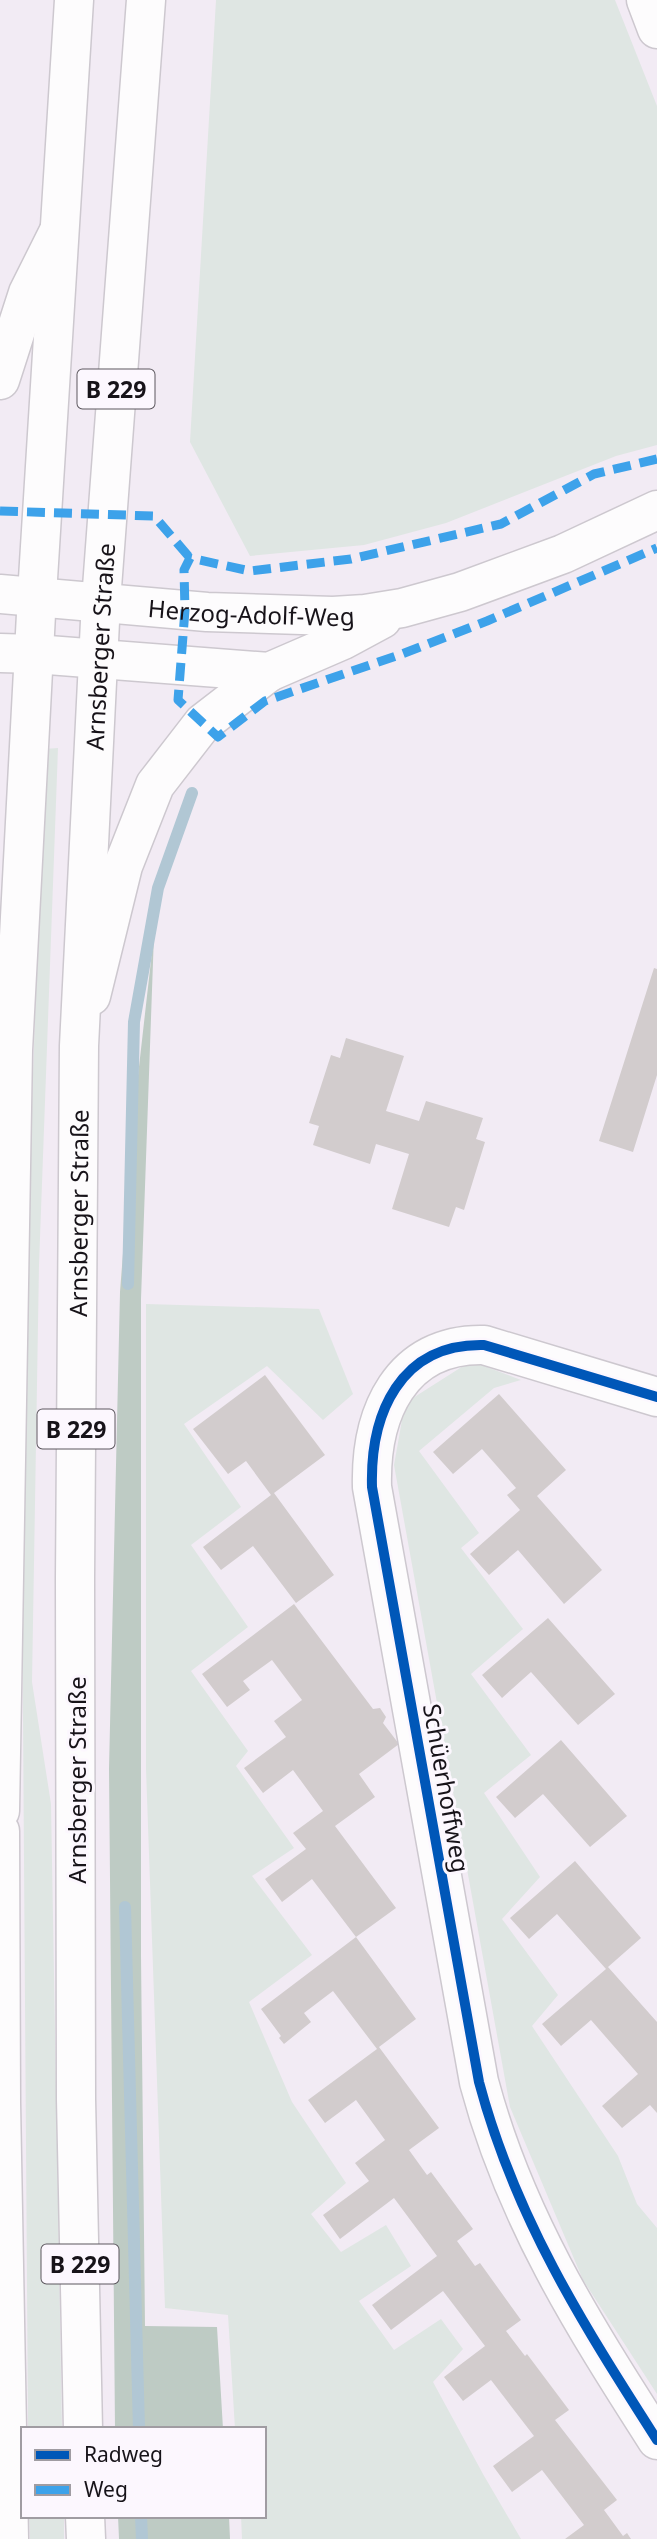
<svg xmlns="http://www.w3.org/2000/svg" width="657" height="2539" viewBox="0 0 657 2539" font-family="'Noto Sans',sans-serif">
<rect width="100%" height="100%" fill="#f2ebf4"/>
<path fill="#dfe6e3" d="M216 0H615L657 106V445L616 456 446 523 364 545 250 556 190 442Z
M58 748 39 1265 32 1682 51 1804 62 2429H28L22 1575 28 1222 44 749Z
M146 1304 319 1309 353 1394 323 1420 267 1366 184 1424 241 1507 191 1545 248 1627 191 1671 248 1751 236 1766 294 1848 252 1876 312 1955 249 2002 292 2102 346 2183 311 2214 341 2252 386 2225 411 2266 359 2301 394 2350 441 2319 463 2349 433 2382 483 2474 521 2539H242L241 2516H264V2429H235L228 2315 165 2308 146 1769Z
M471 1361 521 1380 494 1388 419 1451 479 1533 461 1548 523 1629 471 1674 531 1755 484 1793 540 1877 502 1919 558 1995 532 2026 618 2156 637 2204 657 2228V2394L583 2280 510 2107 394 1465 405 1403Z
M29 2516H64V2539H30Z"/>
<path fill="#becbc4" d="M154 934 141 1299V1956L145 2326 217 2327 223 2429H115L109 1769 120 1292 134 1111Z
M118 2516H229L230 2539H119Z"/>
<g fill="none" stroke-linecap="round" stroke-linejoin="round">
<path stroke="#b1c7d4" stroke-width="12" d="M128 1284 134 1022 158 888 192 793
M125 1907 139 2429
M141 2516 142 2539"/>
</g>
<path fill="#d2cccd" d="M654 968 657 969V1075L633 1152 599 1141Z
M346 1038 404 1056 386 1111 419 1121 426 1101 483 1118 476 1139 485 1142 464 1210 456 1207 449 1227 392 1209 409 1154 376 1144 370 1164 313 1145 319 1126 309 1123 331 1055 340 1058Z
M265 1375 325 1455 274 1493 334 1575 296 1603 253 1546 221 1570 203 1547 271 1495 246 1461 228 1474 193 1429Z
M499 1394 566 1470 537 1496 602 1570 564 1604 518 1550 489 1575 470 1554 520 1510 507 1495 516 1488 482 1449 453 1474 433 1452Z
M294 1604 373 1709 380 1708 386 1717 383 1723 399 1744 359 1774 375 1797 335 1826 396 1908 356 1937 312 1879 282 1902 265 1879 306 1849 293 1833 323 1811 293 1770 263 1793 244 1768 286 1737 274 1721 302 1700 272 1660 243 1681 250 1690 227 1707 202 1674Z
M548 1618 615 1694 578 1725 531 1672 502 1698 482 1675Z
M561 1740 627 1816 590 1847 543 1794 515 1818 496 1797Z
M575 1861 641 1938 608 1967 657 2022V2113L650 2105 622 2128 602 2106 638 2074 591 2020 561 2046 542 2024 606 1969 557 1914 529 1939 510 1918Z
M356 1937 416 2019 379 2047 439 2128 409 2150 427 2175 431 2172 473 2229 457 2241 475 2266 480 2263 521 2320 506 2331 525 2356 527 2354 569 2410 555 2420 617 2500 604 2510 623 2536 627 2533 631 2539H565L584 2525 542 2470 512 2492 493 2466 534 2436 491 2380 463 2401 444 2377 485 2346 443 2291 391 2330 372 2305 437 2256 394 2198 340 2239 323 2215 369 2181 355 2163 385 2140 356 2100 325 2123 308 2100 377 2049 333 1991 304 2013 311 2022 284 2044 279 2038 281 2036 261 2009Z"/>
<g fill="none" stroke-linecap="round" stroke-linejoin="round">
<defs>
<path id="street" d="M646 0 657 29
M657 1397 484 1345C400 1343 370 1414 372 1487L479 2082C515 2217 582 2323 657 2440"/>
<g id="secondary">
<path d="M0 380 28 293 59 231"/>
<path id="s1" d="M0 594 207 612 333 616 365 614 402 608 460 592 563 554 657 510"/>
<path d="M0 653 35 654 269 672 343 640 382 619"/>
<path d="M91 996 123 866 155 785 203 723 269 672"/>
</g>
<g id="primary">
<path d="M0 1811 13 1050 37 595 74 0"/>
<path d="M0 1831 1 2102 9 2539"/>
<path id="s2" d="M83 2429 76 2099 75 1578 79 1046 101 601 146 0"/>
<path d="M85 2516 86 2539"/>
</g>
</defs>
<use href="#street" stroke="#cdc8cf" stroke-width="41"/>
<use href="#secondary" stroke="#cdc8cf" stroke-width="41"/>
<use href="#primary" stroke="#cdc8cf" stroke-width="41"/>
<use href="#street" stroke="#fdfcfd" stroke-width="38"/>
<use href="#secondary" stroke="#fdfcfd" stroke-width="38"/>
<use href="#primary" stroke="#fdfcfd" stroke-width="38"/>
<path stroke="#3da2ea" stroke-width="9" stroke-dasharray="18 9" stroke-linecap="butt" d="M657 459 594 474 501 524 351 559 250 571 190 558 184 570 185 610 178 700 218 737 265 701 402 654 487 621 657 548
M0 511 154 516 190 558"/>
<defs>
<path id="cycleway" d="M657 1397 484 1345C400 1343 370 1414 372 1487L479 2082C515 2217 582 2323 657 2440"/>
</defs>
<use href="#cycleway" stroke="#fcf7fe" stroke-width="15"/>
<use href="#cycleway" stroke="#0057b8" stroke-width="10"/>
</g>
<g text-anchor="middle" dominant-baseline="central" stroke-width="6" stroke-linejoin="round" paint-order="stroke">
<g fill="#fcf7fe" stroke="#5c575e" stroke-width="2">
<rect x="77.5" y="369.5" width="77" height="39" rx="5"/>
<rect x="37.5" y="1409.5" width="77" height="39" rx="5"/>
<rect x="41.5" y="2244.5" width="77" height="39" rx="5"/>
</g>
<g font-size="23" font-weight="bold" fill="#171319">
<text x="116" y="389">B 229</text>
<text x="76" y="1429">B 229</text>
<text x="80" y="2264">B 229</text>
</g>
<g font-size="24" fill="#171319" stroke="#fcf7fe">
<text stroke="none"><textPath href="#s1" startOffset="252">Herzog-Adolf-Weg</textPath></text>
<text stroke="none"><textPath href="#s2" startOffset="1783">Arnsberger Straße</textPath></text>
<text stroke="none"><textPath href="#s2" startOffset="1216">Arnsberger Straße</textPath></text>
<text transform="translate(76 1780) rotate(-90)">Arnsberger Straße</text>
<text transform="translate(447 1788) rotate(80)">Schüerhoffweg</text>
</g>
</g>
<rect x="21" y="2427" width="245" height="91" fill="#fcf7fe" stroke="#a09ca2" stroke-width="2"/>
<rect x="35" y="2450" width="35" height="10" fill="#0057b8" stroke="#a09ca2" stroke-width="2"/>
<text x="84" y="2462" font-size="21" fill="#171319">Radweg</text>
<rect x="35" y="2485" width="35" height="10" fill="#3da2ea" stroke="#a09ca2" stroke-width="2"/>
<text x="84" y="2497" font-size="21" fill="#171319">Weg</text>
</svg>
